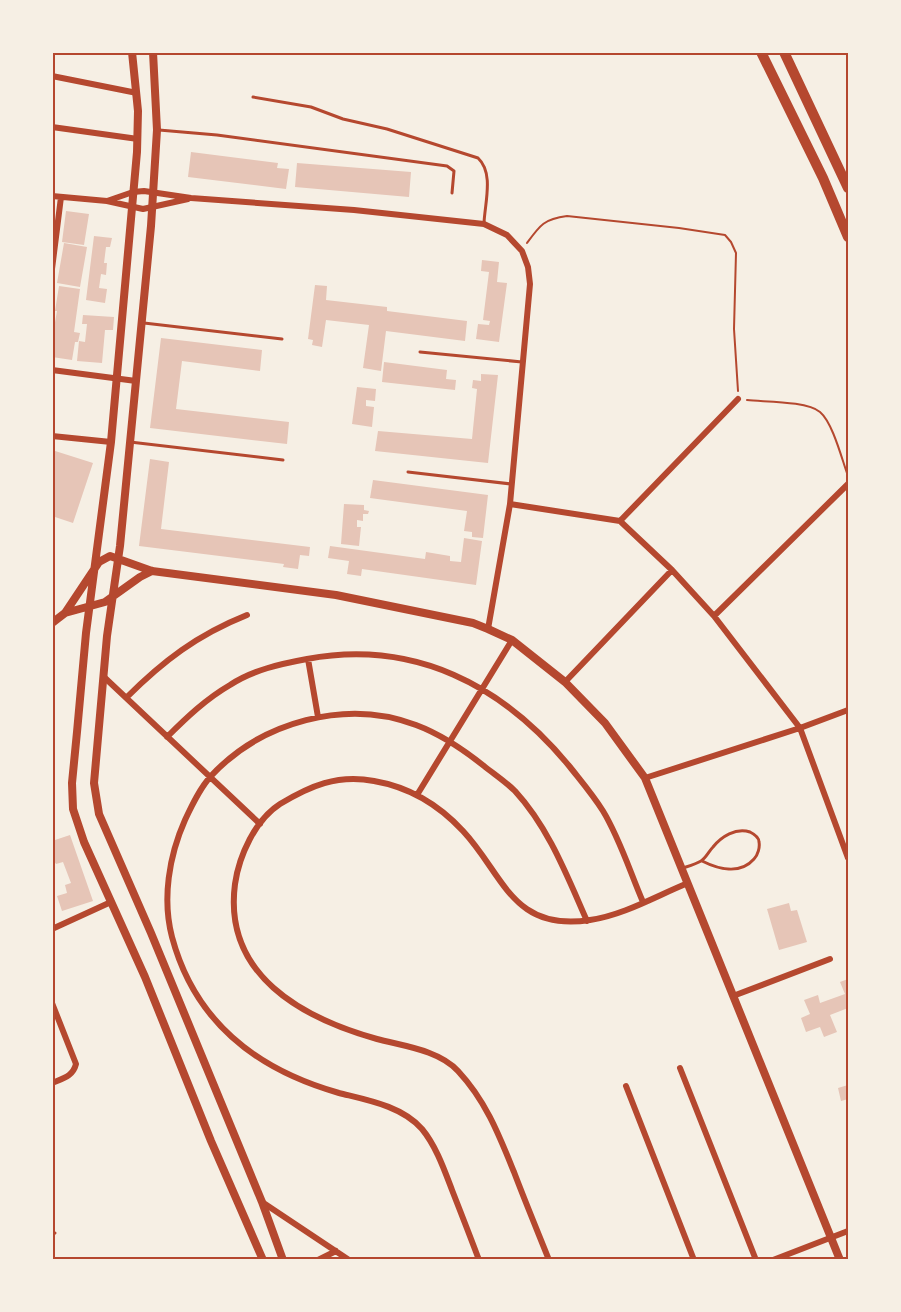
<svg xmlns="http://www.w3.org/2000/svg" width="901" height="1312" viewBox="0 0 901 1312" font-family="Commissioner,sans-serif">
<rect width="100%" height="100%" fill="#f6efe4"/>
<path fill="#e6c5b7" d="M191 152 278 163 277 168 289 169 286 189 188 177Z
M297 163 411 172 409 197 295 187Z
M66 211 89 214 84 245 62 242Z
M94 236 112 238 110 247H106L104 263H107L106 275 101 274 99 288 107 289 105 303 86 300Z
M64 243 87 247 80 287 57 283Z
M482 260 499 262 497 282 507 283 499 342 476 339 478 324 489 325 490 321 483 320 489 272 481 271Z
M315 285 327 286 326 300 387 307V311L467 321 465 341 386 331 381 371 363 368 369 325 326 320 322 347 312 345 313 340 308 339Z
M59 286 80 289 74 332 80 333 78 342H75L72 360 52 357V339L57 311H55Z
M83 315 114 317 113 330H105L102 363 77 361 79 341 85 342 87 324H82Z
M161 338 262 350 260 371 182 361 176 409 289 422 287 444 150 428Z
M384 362 447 370 446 379 456 380 455 390 382 382Z
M481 374 498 375 488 463 375 451 378 431 472 439 477 389 472 388 473 380 481 381Z
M357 387 376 389 375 401 366 400V406L374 407 372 427 352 424Z
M52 450 93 463 73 523 52 516Z
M150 459 169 462 161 529 310 547 309 556 300 555 298 569 283 567 284 564 139 546Z
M373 480 488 495 483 538 472 537V532L464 531 467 511 370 498Z
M344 504 364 505V510L369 511 368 514H363V521L357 520V527H361L359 546 341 544Z
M464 538 482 541 476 585 362 569 361 576 347 574 349 561 328 558 330 546 425 559 426 552 450 556V561L461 562Z
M70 835 93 901 62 911 57 896 67 893 65 885 71 883 63 862 56 864 52 858V841Z
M789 903 791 911 797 910 807 942 779 950 767 909Z
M848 979V1008L830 1015 837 1032 824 1037 820 1027 806 1032 801 1018 810 1014 804 1000 818 995 820 1003 845 994 840 982Z
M848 1085V1099L841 1101 838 1088Z"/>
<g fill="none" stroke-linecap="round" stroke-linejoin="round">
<path stroke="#b5482f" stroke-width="2" d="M527 243C540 225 544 219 567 216L679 228 725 235 731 242 736 253 734 329 738 391
M747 400C765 402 807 401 820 412 833 423 842 460 848 476"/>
<path stroke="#b5482f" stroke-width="3" d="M848 52V53
M253 97 311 107 343 119 387 129 478 158C494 173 485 202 484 223
M159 130 217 135 447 166 454 171 452 193
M144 323 282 339
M420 352 522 362
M130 442 283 460
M408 472 511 484
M683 868C689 866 696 864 701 861 706 858 709 851 713 847 721 837 736 827 750 832 754 834 759 837 759 842 760 847 758 855 754 859 740 875 718 869 702 861
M52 1235 55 1233"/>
<path stroke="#b5482f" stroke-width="6" d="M52 76 137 93
M52 127 138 139
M52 196 107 201 143 209 188 199
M107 201 133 192 144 191 191 198 354 210 484 224 507 235 522 251 528 267 530 284 510 504 488 629
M52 269 61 197
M52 370 136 381
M52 436 111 442
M510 504 620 521 672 570 714 616 800 728 848 858
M620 521 738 399
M714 616 848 484
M308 659 318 717
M104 677 260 824
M565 682 672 570
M126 698C163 661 197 635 247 615
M167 737C187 717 206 699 230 685 253 670 280 664 307 659 414 639 503 685 570 767 581 781 593 795 603 811 620 839 630 872 643 902
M645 778 800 728 848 710
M417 795 512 640
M52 929 111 902
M733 996 830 959
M52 1003 76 1064C73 1076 64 1078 52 1083
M680 1068 756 1260
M626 1086 694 1260
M262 1202 349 1260
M318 1260 336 1251
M479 1260C470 1236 461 1213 452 1190 444 1169 436 1146 422 1129 402 1106 367 1100 339 1093 258 1070 195 1023 172 937 162 899 169 856 185 820 192 805 200 788 211 776 261 722 346 698 416 725 440 734 464 750 484 766 494 774 506 782 515 791 549 828 567 876 587 921
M549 1260C537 1230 525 1201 514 1172 499 1135 486 1101 458 1071 439 1050 403 1046 377 1039 302 1018 223 975 235 884 239 856 255 820 280 804 310 786 337 774 374 781 409 787 439 805 463 831 504 875 512 932 590 920 624 915 656 896 688 883
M773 1260 848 1231"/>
<path stroke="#b5482f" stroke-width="8" d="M132 52 138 111 137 152 111 442 86 633 77 732 72 783 73 809 84 842 145 977 211 1141 263 1260
M153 52 157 130 151 226 120 546 107 636 94 783 99 814 151 933 262 1202 283 1260
M65 613 105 602 140 577 152 571
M52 623 65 613 99 562 110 556 152 571 336 595 473 623 488 629 512 640 565 682 605 723 645 778 840 1260"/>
<path stroke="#b5482f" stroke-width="10" d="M761 52 823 178 848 237
M784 52 848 188"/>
</g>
<rect width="901" height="1312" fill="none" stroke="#f6efe4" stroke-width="108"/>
<rect x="54" y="54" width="793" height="1204" fill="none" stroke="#b5482f" stroke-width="2"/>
</svg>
